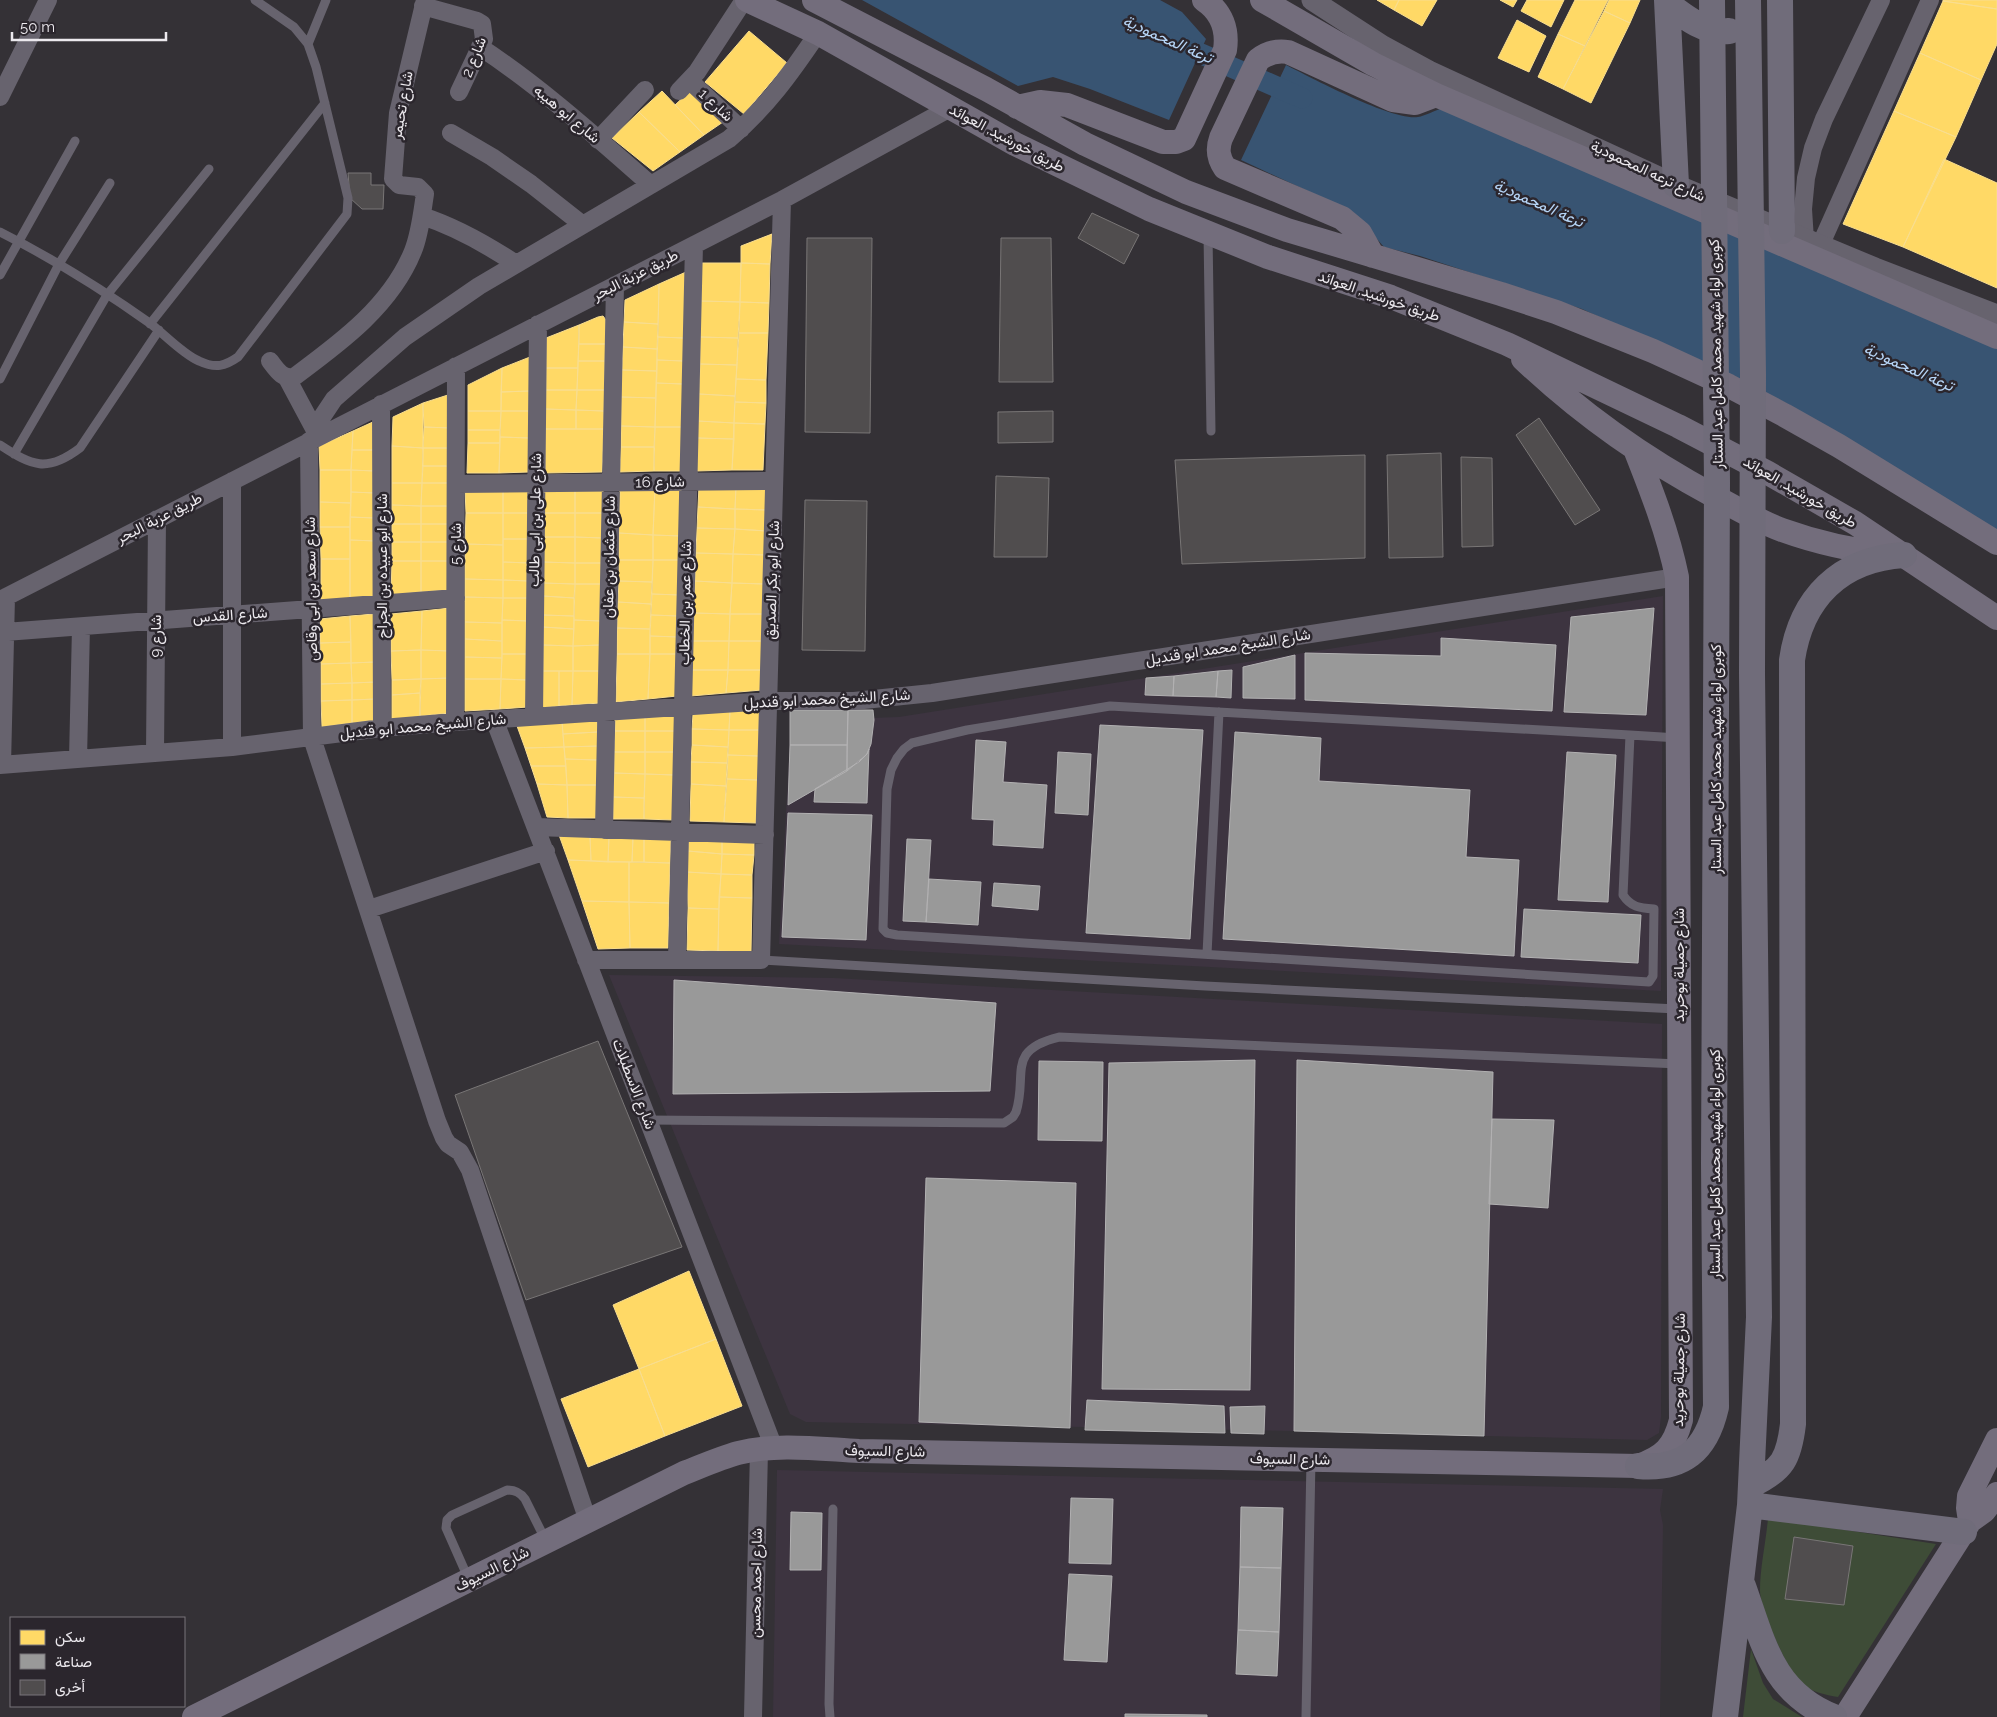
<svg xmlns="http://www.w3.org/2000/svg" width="1997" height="1717" viewBox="0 0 1997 1717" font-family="Raleway,Vazirmatn,sans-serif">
<rect width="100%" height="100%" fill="#343136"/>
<path fill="#3d3440" d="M1663 596 1661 991 779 944 791 721 899 717Z
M609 975 834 978 1662 1024 1661 1417 1659 1433 1647 1440 1294 1431 806 1422 790 1414Z
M777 1470 1663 1489 1660 1510 1663 1525 1660 1717H773Z"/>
<path fill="#3e4c37" d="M1768 1518 1936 1544 1838 1697C1826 1695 1811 1692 1802 1684 1788 1673 1760 1608 1760 1591 1760 1567 1766 1542 1768 1518Z
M1751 1649 1763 1683 1773 1699 1802 1717H1743Z"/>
<path fill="#385472" d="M862 0H1160L1182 12 1206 39 1169 120 1090 89 1053 77 1018 86Z
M1286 65C1312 78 1392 121 1418 117 1425 116 1433 111 1440 109L1867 290 1997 349V531L1786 403 1582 309 1420 256 1384 247 1353 212 1241 160Z"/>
<path fill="#ffd966" stroke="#f9de8f" d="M1377 0H1399L1394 10Z
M1399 0H1437L1422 26 1394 10Z
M1500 0H1517L1513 7Z
M1527 0H1564L1551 27 1521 11Z
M1575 0H1608L1585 46 1558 34Z
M1609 0H1640L1630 23 1604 11Z
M1997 0V9L1943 1V0Z
M1943 1 1997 9V44L1981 80 1920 53Z
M1604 11 1630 23 1591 103 1563 89Z
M1517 20 1546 36 1529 72 1498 58Z
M749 31 787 63 744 114 705 82Z
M1558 34 1585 46 1563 89 1538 77Z
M1920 53 1981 80 1956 137 1894 111Z
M691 90 723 122 704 135 675 105Z
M662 91 704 135 680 152 639 112Z
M1894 111 1956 137 1903 247 1843 224Z
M639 112 680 152 653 171 612 138Z
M1944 159 1997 183V288L1903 247Z
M772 234 770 264 741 263V246Z
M701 263H741L740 302 701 301Z
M741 263 770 264 769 303 740 302Z
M686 272 684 338 658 337 659 284Z
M659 284 658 324 624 322 625 300Z
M701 301 740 302 738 338 700 337Z
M740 302 769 303 768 333H739Z
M603 316 606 320V344H579V325L598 317Z
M624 322 658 324 657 349 623 347Z
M579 325 578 368H546V338Z
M739 333H768L766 380 736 379Z
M658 337 684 338V361L657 360Z
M700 337 738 338 737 365 700 364Z
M579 344H606L605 361H578Z
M623 347 657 349V371L622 370Z
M530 357V391L501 392 502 368Z
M657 360 684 361 683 384 656 383Z
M578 361H605V390H577Z
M700 364 737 365 735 396 699 394Z
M502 368 501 411H468V385Z
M546 368H578L577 390H546Z
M622 370 657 371 656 398 621 397Z
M736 379 766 380V403L735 402Z
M656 383 683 384 682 427H655Z
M546 390H577L576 410 545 409Z
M577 390H605L604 411 576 410Z
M530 391V411H501V392Z
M451 394V428L424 427 423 403Z
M699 394 735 396 734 423 698 421Z
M621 397 656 398 655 427 621 426Z
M735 402 766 403 765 424 734 423Z
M423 403V448L392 446 393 417Z
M545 409 576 410V429H545Z
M576 410 604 411V429H576Z
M468 411H501L500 430H468Z
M501 411H530V438L500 437Z
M375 421V450H352L353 431Z
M698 421 734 423V439L697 438Z
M734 423 765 424 763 470H732Z
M621 426 655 427 654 447H621Z
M424 427 451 428V448H423Z
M655 427H682L681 471H654Z
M545 429H604L602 472 545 473Z
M468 430H500V443H468Z
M353 431 351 470H320L319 446Z
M500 437 530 438 529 472 499 473Z
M697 438 734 439 732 470 696 471Z
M468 443H500L499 473H467Z
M392 446 423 448 422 483H392Z
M621 447H654V471L620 472Z
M423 448H451V466H423Z
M352 450H375V471L351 470Z
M423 466H451L450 483H422Z
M320 470H351V503L320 502Z
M351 470 375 471V493L351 492Z
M392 483H422L421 506 392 505Z
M422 483H450V506H421Z
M699 486H736L735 509 698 507Z
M736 486H767V510L735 509Z
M575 487H603V513H575Z
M575 487V513H544V488Z
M655 487H681V536L653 535Z
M655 487 653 535 619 533 620 488Z
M465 489H503V513H466Z
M503 489H529V513H503Z
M351 492 375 493V518L350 517Z
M320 502 351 503 350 527H320Z
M392 505 421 506V524H392Z
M421 506H450V524H421Z
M698 507 735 509V529L697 528Z
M735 509 767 510V531L735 529Z
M466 513H503V545L465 544Z
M503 513H529V539H503Z
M544 513H575V537H544Z
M575 513H603V538L575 537Z
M350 517 375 518 376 541 350 540Z
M392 524H421V542H392Z
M421 524H450V542H421Z
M320 527H350V559H321Z
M697 528 735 529 733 554 696 553Z
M735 529 767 531 766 555 733 554Z
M619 533 653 535V560H619Z
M653 535 681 536 680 560H653Z
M544 537H575V563L543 562Z
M575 537 603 538 602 563H575Z
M503 539H529V563L503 562Z
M350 540 376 541V596L350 598Z
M392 542H421V561H392Z
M421 542H450V561H421Z
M465 544 503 545V580L465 579Z
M696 553 733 554 732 583 695 581Z
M733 554 766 555 765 584 732 583Z
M321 559H350V598L321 601Z
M619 560H653L652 582 619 581Z
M653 560H680V595L652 594Z
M392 561H421V592L391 595Z
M421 561H450L451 590 421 592Z
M503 562 529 563V581L503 580Z
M543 562 575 563V584L543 583Z
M575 563H602V584H575Z
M465 579 503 580V598L465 597Z
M503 580 529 581V598H503Z
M619 581 652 582 651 604 618 602Z
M695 581 732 583 730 614 694 613Z
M543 583 575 584 574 598 543 596Z
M732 583 765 584 764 614H730Z
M575 584H602L601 621 574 620Z
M652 594 680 595 679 616 651 615Z
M543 596 574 598V616L543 615Z
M465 597 503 598 502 623 465 622Z
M503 598H529V621L502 620Z
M618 602 651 604 650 629 617 628Z
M450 608V651L421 650 422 611Z
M422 611 421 650 391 651V614Z
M694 613 730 614 729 641H692Z
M374 614 375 662 351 663 350 616Z
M730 614H764L763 641H729Z
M543 615 574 616V629L543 627Z
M651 615 679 616V637L650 636Z
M350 616 351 642 320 643V619Z
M502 620 529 621V654H502Z
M574 620 601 621 600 645 573 646Z
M465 622 502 623V641L465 639Z
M543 627 574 629 573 646 543 645Z
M617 628 650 629V654H617Z
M650 636 679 637 678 654H650Z
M465 639 502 641V658L465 657Z
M692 641H729L728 670H691Z
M729 641H763L762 670H728Z
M351 642V663L321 664 320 643Z
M543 645 573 646V671H543Z
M600 645V671H573V646Z
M421 650 450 651V678L421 679Z
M421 650V679L392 680 391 651Z
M502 654H529L528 680 501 679Z
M617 654H650L648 699 616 702Z
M650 654H678L677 696 648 699Z
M465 657 502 658 501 679H465Z
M375 662 376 682 352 683 351 663Z
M351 663 352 683 321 684V664Z
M691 670H728L726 693 691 696Z
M728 670H762V690L726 693Z
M543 671H559V706L542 708Z
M559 671H573L572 705 559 706Z
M573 671H600V703L572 705Z
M450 678V713L420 716 421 679Z
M421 679 420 693 392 695V680Z
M465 679H501L500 709 465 711Z
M501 679 528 680V707L500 709Z
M376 682V699L352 700V683Z
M352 683V700L321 701V684Z
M420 693V716L392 720V695Z
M376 699 377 720 352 723V700Z
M352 700V723L322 727 321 701Z
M760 707 759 730H729L730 710Z
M730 710 729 730 692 729 693 714Z
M675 714V731H645V716Z
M645 716V731H615V719Z
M597 720 598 732 563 734 562 722Z
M562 722 564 747 525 748 517 726Z
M692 729 729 730 728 747 692 745Z
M729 730H759V756L728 755Z
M615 731H645V752H614Z
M645 731H675V752H645Z
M598 732V746L564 747 563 734Z
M692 745 728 747 727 763 691 762Z
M598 746V760L565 759 564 747Z
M564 747 566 766H531L525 748Z
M614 752H645V774L614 773Z
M645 752H675L674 775 645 774Z
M728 755 759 756 758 780 727 779Z
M565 759 598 760 597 785H567Z
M691 762 727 763 726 786 691 784Z
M531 766H566L567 785 537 784Z
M614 773 645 774 644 798 613 797Z
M645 774 674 775 673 820 644 819Z
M727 779 758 780 756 823 724 822Z
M537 784 567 785 568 818 547 817Z
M691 784 726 786 724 822 690 821Z
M567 785H597L598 818H568Z
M613 797 644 798V819H613Z
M559 835 590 836 591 861 568 860Z
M590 836 609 837 608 862 591 861Z
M609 837H633L632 862H608Z
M633 837 644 838V862H632Z
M644 838 671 839 670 863 644 862Z
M689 838 722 839V854L688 851Z
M722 839 754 841V855L722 854Z
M688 851 722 854 721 874 687 872Z
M722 854 754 855 752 875 721 874Z
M568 860 629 862V902L582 901Z
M629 862 670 863 669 903 629 902Z
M687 872 721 874 719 909 688 908Z
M721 874 752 875V898L719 897Z
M719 897 752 898 751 952 718 951Z
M582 901 629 902 630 948 598 949Z
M629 902 669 903 668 948H630Z
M688 908 719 909 718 951 687 950Z
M689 1271 716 1339 639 1369 613 1305Z
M716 1339 742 1406 665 1436 639 1369Z
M639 1369 665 1436 588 1467 561 1399Z"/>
<path fill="#999" stroke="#b2b1b2" d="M1654 608 1646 715 1564 712 1571 617Z
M1441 638 1556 645 1552 711 1305 700V653L1441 656Z
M1295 655V699L1243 698V667Z
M1232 670 1231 698 1216 697 1218 671Z
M1218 671 1216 697 1173 696 1174 676Z
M1174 676 1173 696 1145 695 1146 678Z
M790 710H848L847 745H790Z
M848 710H873L874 720 871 744 867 754 847 771Z
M1100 725 1203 730 1190 939 1086 933Z
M1235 732 1321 738 1319 781 1470 790 1466 857 1519 860 1514 956 1223 939Z
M976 740 1006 742 1003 782 1047 785 1043 848 993 845 994 820 972 819Z
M790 745H847V771L788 805Z
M869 749 867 803 814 802 815 789 859 762 867 754Z
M1058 752 1091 754 1088 815 1055 813Z
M1567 752 1616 755 1608 902 1558 900Z
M788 813 872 815 866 940 782 937Z
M907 839 931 840 926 922 903 921Z
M929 879 981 882 978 925 926 922Z
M994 883 1040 886 1038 910 992 906Z
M1524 909 1641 915 1638 963 1521 957Z
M674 980 996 1003 990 1091 673 1094Z
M1255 1060 1250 1390 1102 1389 1109 1063Z
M1297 1060 1493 1072 1484 1436 1294 1431Z
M1039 1061 1103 1062 1102 1141 1038 1140Z
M1492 1119 1554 1120 1548 1208 1489 1204Z
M926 1178 1076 1183 1070 1428 919 1422Z
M1087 1400 1224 1406 1225 1433 1085 1430Z
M1265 1406 1264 1434 1231 1433 1230 1407Z
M1071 1498 1113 1499 1111 1564 1069 1563Z
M1241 1507 1283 1508 1281 1568 1240 1567Z
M791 1512 822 1513 821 1570H790Z
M1240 1567 1281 1568 1279 1632 1238 1630Z
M1069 1574 1112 1576 1107 1662 1064 1660Z
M1238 1630 1279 1632 1277 1676 1236 1674Z
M1125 1714 1207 1715V1717H1125Z"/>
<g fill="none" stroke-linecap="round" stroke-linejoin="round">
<path stroke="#385472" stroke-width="21" d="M1174 42 1302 98"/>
</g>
<path fill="#504d4e" stroke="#797676" d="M348 173H371V185H384L383 209H362L350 198Z
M1092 213 1139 235 1124 264 1078 238Z
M807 238H872L870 433 805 432Z
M1001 238H1051L1053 382H999Z
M1053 411V442L998 443V412Z
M1539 418 1600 510 1575 525 1516 435Z
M1441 453 1443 557 1389 558 1387 455Z
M1365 455V558L1182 564 1175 460Z
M1461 457 1492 458 1493 546 1462 547Z
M996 476 1049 478 1047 557H994Z
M805 500 867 501 865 651 802 650Z
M598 1041 682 1247 526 1300 455 1095Z
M1794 1537 1853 1546 1844 1605 1785 1599Z"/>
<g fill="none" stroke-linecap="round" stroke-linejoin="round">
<path stroke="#67636e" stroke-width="9" d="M308 44 326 0
M0 232C52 258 103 290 151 324 165 335 184 355 199 361 216 369 225 366 238 357L347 214 348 198 316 67 308 44 294 27 255 0
M1208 234 1211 431
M0 275 75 141
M150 324 325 103
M0 379 59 264 110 183
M0 445C32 466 47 473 80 448L159 330
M14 454 107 295 209 169
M1630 735 1623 895C1631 907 1639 908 1654 909L1653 976 1649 982 897 935 887 933 883 929 887 789 891 770 897 758 904 749 912 743 967 730 1110 706 1630 735 1678 738
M1207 954 1219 712
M761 960 1205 986 1677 1009
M648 1120 1004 1123 1013 1117 1016 1112C1028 1075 1005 1050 1059 1037L1679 1064
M469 1580 446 1528 447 1520 452 1515 507 1490C515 1490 520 1492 525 1499L546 1541
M830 1717 829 1704 833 1509
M1306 1717 1311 1460"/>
<path stroke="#67636e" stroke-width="18" d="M423 6 477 21 482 24 484 39 459 92
M480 47C541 87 596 137 651 185
M690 81 741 129
M679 91 697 72 744 0
M0 97 48 0
M451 133 492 157 531 184 583 225
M598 140 645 90
M422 216C456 227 486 244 516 264
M1805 240 1803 209 1806 178 1813 148 1824 119 1881 0
M1820 246 1930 0
M270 361C277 370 282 379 294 377 340 343 391 306 413 251 420 234 422 213 425 194L418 187 399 185 393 179 398 113 425 0
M287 378 318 436
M381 404 382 728
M318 436 322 417 334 399 405 337 479 286 729 139C766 108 791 73 818 33
M309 441 312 738 437 1121 444 1138 448 1144 460 1152 470 1170 588 1521
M232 481V747
M456 484 774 481
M0 600 782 200 950 108
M5 632 456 598
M534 717 538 324
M494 719 774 1448
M455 722 456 366
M155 753 157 519
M78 759 81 627
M0 765 232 747 382 728 455 722 768 701H854L932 693 1677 577
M2 765 6 597
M536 827 765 835
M604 830 615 285
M369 909 546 851
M586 960H761L782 200
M677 960 694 245
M753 1717 759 1450"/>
<path stroke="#67636e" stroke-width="21" d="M1312 0 1383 46 1429 71 1676 185 1875 268 1997 315"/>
<path stroke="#736d7c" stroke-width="24" d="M747 0 818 33 1015 144 1149 209 1268 257 1391 297 1507 344 1678 426 1768 473 1855 523 1997 618
M814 0 986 89 1085 144 1186 192 1287 230 1501 294 1556 312 1653 351 1729 386 1784 415 1839 446 1997 543
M1262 0 1373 64 1436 95 1997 337
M1017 107 1040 102 1067 105 1163 142H1176L1184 139 1225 50C1228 30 1222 12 1204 0
M1373 256 1360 233 1342 218 1225 168C1218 158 1217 149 1221 138L1258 60C1267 53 1276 50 1288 52L1393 100 1415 103 1436 95
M1523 359C1580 413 1645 459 1714 496 1736 508 1758 521 1782 530 1818 543 1855 551 1893 555
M1970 1521 1968 1508 1969 1496 1997 1440
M194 1717 684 1473C702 1466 720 1458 738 1453 777 1443 820 1449 859 1451L1638 1466C1664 1457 1674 1447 1681 1420L1677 577C1668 533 1652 492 1635 449
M1845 1717 1970 1521 1984 1511 1997 1494"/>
<path stroke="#706c7a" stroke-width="26" d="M1667 0 1676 185
M1780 0 1782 231
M1668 4C1686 18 1705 33 1729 31
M1638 1466C1683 1470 1706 1451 1716 1407L1714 1164 1717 482 1712 0
M1751 1485C1783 1470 1789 1458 1793 1424L1792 660C1801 598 1840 559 1904 555
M1750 1505 1964 1532
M1743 1586C1763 1642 1772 1693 1834 1717
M1725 1717 1750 1505 1759 1317 1752 673 1753 375 1748 0"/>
</g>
<g text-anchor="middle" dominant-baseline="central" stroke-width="5" stroke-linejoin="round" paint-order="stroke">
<g font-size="15" fill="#ece9ee" stroke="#2b262d">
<text transform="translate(474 57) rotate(-68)">شارع 2</text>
<text transform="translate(402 105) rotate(-80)">شارع تحيمر</text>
<text transform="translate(716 105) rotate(43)">شارع 1</text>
<text transform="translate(567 114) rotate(40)">شارع ابو هيبه</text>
<text transform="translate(1007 138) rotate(28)">طريق خورشيد, العوائد</text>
<text transform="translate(1648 171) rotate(25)">شارع ترعه المحمودية</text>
<text transform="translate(635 275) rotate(-27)">طريق عزبة البحر</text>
<text transform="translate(1379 296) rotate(19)">طريق خورشيد, العوائد</text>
<text transform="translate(1716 354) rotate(-91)">كوبرى لواء شهيد محمد كامل عبد الستار</text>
<text transform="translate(660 482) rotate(-1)">شارع 16</text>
<text transform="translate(1800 492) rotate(30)">طريق خورشيد, العوائد</text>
<text transform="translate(159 518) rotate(-27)">طريق عزبة البحر</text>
<text transform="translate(535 520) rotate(-89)">شارع على بن ابى طالب</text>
<text transform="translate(456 544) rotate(-90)">شارع 5</text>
<text transform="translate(609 557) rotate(-89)">شارع عثمان بن عفان</text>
<text transform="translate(382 566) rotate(-90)">شارع ابو عبيده بن الجراح</text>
<text transform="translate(772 580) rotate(-88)">شارع ابو بكر الصديق</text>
<text transform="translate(311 589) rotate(-91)">شارع سعد بن ابى وقاص</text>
<text transform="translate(685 603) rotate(-89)">شارع عمر بن الخطاب</text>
<text transform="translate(230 615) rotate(-4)">شارع القدس</text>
<text transform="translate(156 636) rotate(-90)">شارع 9</text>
<text transform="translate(1228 647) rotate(-9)">شارع الشيخ محمد ابو قنديل</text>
<text transform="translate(827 699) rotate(-3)">شارع الشيخ محمد ابو قنديل</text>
<text transform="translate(423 726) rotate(-5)">شارع الشيخ محمد ابو قنديل</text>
<text transform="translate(1716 759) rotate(-90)">كوبرى لواء شهيد محمد كامل عبد الستار</text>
<text transform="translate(1679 965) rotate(-90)">شارع جميلة بوحريد</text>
<text transform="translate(634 1084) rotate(69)">شارع الاسطبلات</text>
<text transform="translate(1715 1164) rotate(-90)">كوبرى لواء شهيد محمد كامل عبد الستار</text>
<text transform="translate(1679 1370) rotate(-89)">شارع جميلة بوحريد</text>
<text transform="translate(885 1451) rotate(1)">شارع السيوف</text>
<text transform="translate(1290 1459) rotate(1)">شارع السيوف</text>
<text transform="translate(492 1569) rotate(-27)">شارع السيوف</text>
<text transform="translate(756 1583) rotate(-89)">شارع احمد محسن</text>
</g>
<g font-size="16" font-style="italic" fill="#b6d5f7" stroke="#2b262d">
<text transform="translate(1168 39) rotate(24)">ترعة المحمودية</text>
<text transform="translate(1539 203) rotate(24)">ترعة المحمودية</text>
<text transform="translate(1909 367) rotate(24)">ترعة المحمودية</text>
</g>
</g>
<rect x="10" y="1617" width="175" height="90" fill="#2b262d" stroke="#78747a"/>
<rect x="20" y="1630" width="25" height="15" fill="#ffd966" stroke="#78747a"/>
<text x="55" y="1642" font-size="15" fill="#ece9ee">سكن</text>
<rect x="20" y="1654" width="25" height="15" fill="#999999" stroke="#78747a"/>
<text x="55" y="1667" font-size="15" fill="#ece9ee">صناعة</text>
<rect x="20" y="1680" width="25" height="15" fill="#504d4e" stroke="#78747a"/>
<text x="55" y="1692" font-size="15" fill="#ece9ee">أخرى</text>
<path d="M12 32v8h154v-8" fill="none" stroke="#ece9ee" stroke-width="2.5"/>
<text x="20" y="32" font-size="15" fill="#ece9ee" stroke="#2b262d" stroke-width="4" paint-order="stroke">50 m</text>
</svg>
